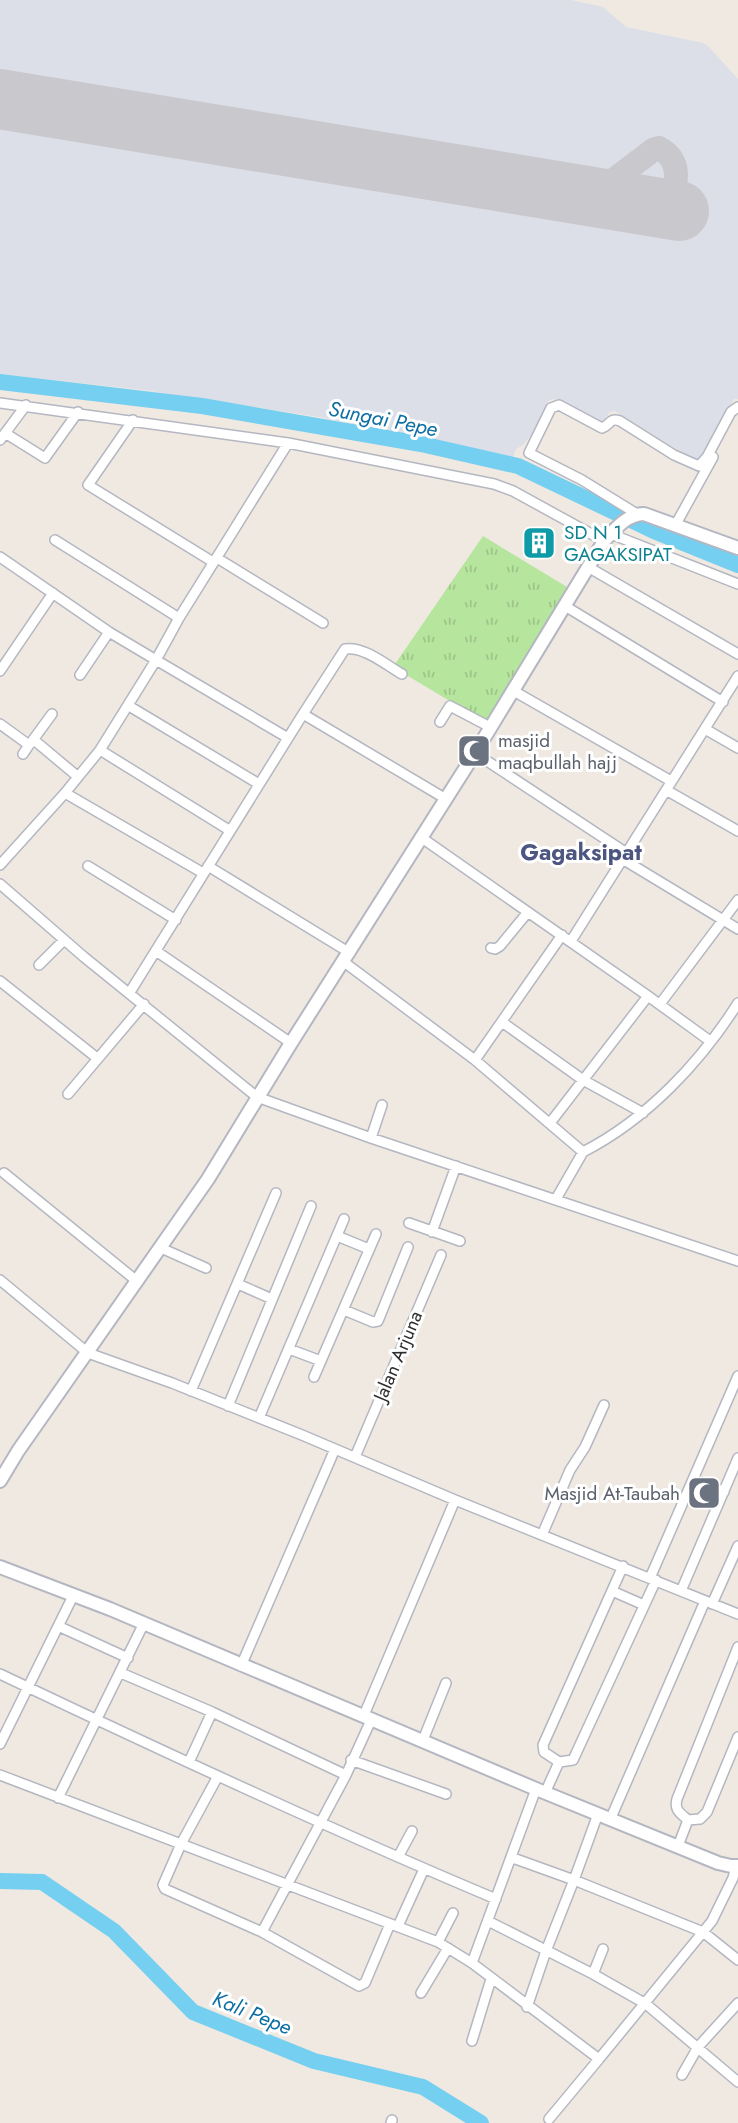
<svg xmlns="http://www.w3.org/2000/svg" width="738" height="2123" viewBox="0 0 738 2123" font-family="Jost,sans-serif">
<defs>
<pattern id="grass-tufts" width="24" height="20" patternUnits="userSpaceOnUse" patternTransform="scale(1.75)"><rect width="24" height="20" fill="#b6e59e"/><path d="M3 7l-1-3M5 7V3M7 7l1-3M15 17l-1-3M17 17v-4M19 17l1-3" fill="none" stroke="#9dc588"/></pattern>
</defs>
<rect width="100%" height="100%" fill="#efe9e1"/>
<path fill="#dcdee8" d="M0 0H571L603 7 626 27 703 43 708 46 738 79V399H734L700 458 694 460 615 411 610 412 601 423 554 399 549 400 535 430 524 444 516 449 513 457 319 417 144 390 0 374Z"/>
<path fill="url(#grass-tufts)" d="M483 536 572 590 488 724 393 667Z"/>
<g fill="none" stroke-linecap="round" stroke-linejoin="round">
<path stroke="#75cff0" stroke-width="16" d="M0 382 202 406 421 444 518 466 654 531 738 565
M0 1881 42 1882 114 1931 193 2012 314 2061 423 2087 481 2123"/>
<path stroke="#c9c8cc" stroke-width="24" d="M571 193 595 191 603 188 653 150 659 148C697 168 665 227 625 212 619 209 612 203 607 199"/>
<path stroke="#c9c8cc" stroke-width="60" d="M0 99 679 211"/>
<defs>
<path id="street" d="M0 403 288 443 494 484 513 491 604 541
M133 420 88 485 213 562
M5 433 45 458 78 412
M0 440 26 405
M637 514 582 480 529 453 551 408 559 405 602 428C611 425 609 417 620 421L674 455 699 466 707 457 731 412 738 407
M676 524 713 457
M611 534 738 584
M55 540 179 618 288 443
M0 557 109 632 156 660 100 750 65 793 0 865
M217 558 323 623
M588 567 738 654
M565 606 723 702
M179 618 156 660 288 738
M0 671 53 593
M80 675 109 632
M512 690 671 781
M129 706 259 784
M303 714 345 649C364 646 386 665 402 674
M440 722 450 706 490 727
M0 724 29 745 23 754
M705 729 738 748
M34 740 77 776
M30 744 52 714
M100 750 229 830
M475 753 628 854
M666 790 738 831
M65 793 203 873
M422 838 648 996 710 1041
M624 860 738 929
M88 866 176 920
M208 866 350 953
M0 884 84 957 257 1097 371 1138 738 1261
M571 941 738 676
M491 948 495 949 500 946 528 912
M156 951 291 1043
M344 962 475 1060 583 1152C647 1119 700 1063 738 1003
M39 965 64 940
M0 981 97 1058
M130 992 303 714 446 799
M660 1004 738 900
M502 1022 583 1080 643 1113
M475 1060 562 935
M68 1094 144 1004
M550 1123 648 996
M371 1138 382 1105
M4 1173 138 1282
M556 1199 583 1152
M409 1223 460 1241
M432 1232 456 1166
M337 1236 369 1249
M161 1248 206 1268
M0 1280 88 1353 172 1383 302 1435 455 1500 738 1614
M238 1284 272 1299
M344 1310 373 1322 378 1321 408 1247
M289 1349 321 1361
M314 1377 376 1234
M191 1391 276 1193
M228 1406 311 1206
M259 1418 344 1219
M355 1457 441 1255
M693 1479 724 1492
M542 1535 570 1470 585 1447 604 1405
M650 1578 738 1376
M612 1591 644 1605
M681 1591 738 1458
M712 1604 738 1546
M58 1626 128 1658
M241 1666 335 1449
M121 1673 212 1712 346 1775
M0 1674C164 1752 329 1829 496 1899
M364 1715 455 1500
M423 1740 446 1683
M0 1744 74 1594
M351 1760 446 1794
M189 1762 212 1712
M559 1762 544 1752 543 1745 623 1566
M0 1775 438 1942 472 1963 599 2059 712 1921 733 1878 736 1866
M218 1776 181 1844 163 1885 165 1889 262 1932 359 1986 365 1983 390 1924
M545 1793 559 1762 573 1760 656 1580
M58 1798 144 1623
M610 1820 705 1601
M688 1820C680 1813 674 1810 677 1799L738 1647
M678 1846 688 1820 700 1819 707 1812 738 1737
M398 1857 412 1831
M513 1858 574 1880 598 1814
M488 1921 593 1974 646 2004 738 2082
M398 1926 424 1869
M262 1932 346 1775 372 1718
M438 1942 453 1913
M472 1963 536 1789
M593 1974 603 1949
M421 1993 448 1948
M527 2007 546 1951 574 1880 703 1932 738 1960
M472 2041 491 1979
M682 2075 698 2047 738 2003
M549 2119 599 2059
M391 2123 392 2120"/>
<path id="secondary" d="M0 1481 18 1451 208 1179 291 1043 475 753 604 541C615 529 627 514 644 514L738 548
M0 1567 110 1609 536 1789 718 1863 731 1866H738"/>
</defs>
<use href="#street" stroke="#b4b7c1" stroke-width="12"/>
<use href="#secondary" stroke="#b4b7c1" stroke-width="16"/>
<use href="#street" stroke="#fff" stroke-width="9"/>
<use href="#secondary" stroke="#fff" stroke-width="12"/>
</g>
<defs>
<symbol id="building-square" viewBox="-11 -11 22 22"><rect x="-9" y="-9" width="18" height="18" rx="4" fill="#0f9aa8" stroke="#fff"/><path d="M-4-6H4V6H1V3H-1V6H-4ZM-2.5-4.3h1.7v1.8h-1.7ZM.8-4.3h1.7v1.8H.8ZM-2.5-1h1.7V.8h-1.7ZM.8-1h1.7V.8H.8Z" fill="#fff"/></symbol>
<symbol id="mosque-square" viewBox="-11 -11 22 22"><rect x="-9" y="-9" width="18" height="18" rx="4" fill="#6b7280" stroke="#fff"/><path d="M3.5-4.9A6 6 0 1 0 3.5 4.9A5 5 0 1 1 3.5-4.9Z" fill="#fff"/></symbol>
</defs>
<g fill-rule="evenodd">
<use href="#building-square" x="520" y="524" width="38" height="38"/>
<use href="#mosque-square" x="455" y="732" width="38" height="38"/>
<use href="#mosque-square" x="685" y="1474" width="38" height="38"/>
</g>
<g text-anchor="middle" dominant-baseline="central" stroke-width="6" stroke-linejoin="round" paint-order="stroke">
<g font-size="19" fill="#0d838f" stroke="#fff" text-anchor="start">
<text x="564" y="532">SD N 1<tspan x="564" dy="22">GAGAKSIPAT</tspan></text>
</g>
<g font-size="19" fill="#5b616d" stroke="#fff" text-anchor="start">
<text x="498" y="740">masjid<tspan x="498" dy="22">maqbullah hajj</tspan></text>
<text x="680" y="1493" text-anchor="end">Masjid At-Taubah</text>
</g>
<g font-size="19" fill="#2e2e2e" stroke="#fff">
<text transform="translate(398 1356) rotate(-67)">Jalan Arjuna</text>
</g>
<g font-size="21" font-style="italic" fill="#0d6fa3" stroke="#fff">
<text transform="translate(383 419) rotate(11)">Sungai Pepe</text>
<text transform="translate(252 2013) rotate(22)">Kali Pepe</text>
</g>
<g font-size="23" font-weight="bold" fill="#4d5680" stroke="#fff">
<text x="581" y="852">Gagaksipat</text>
</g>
</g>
</svg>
